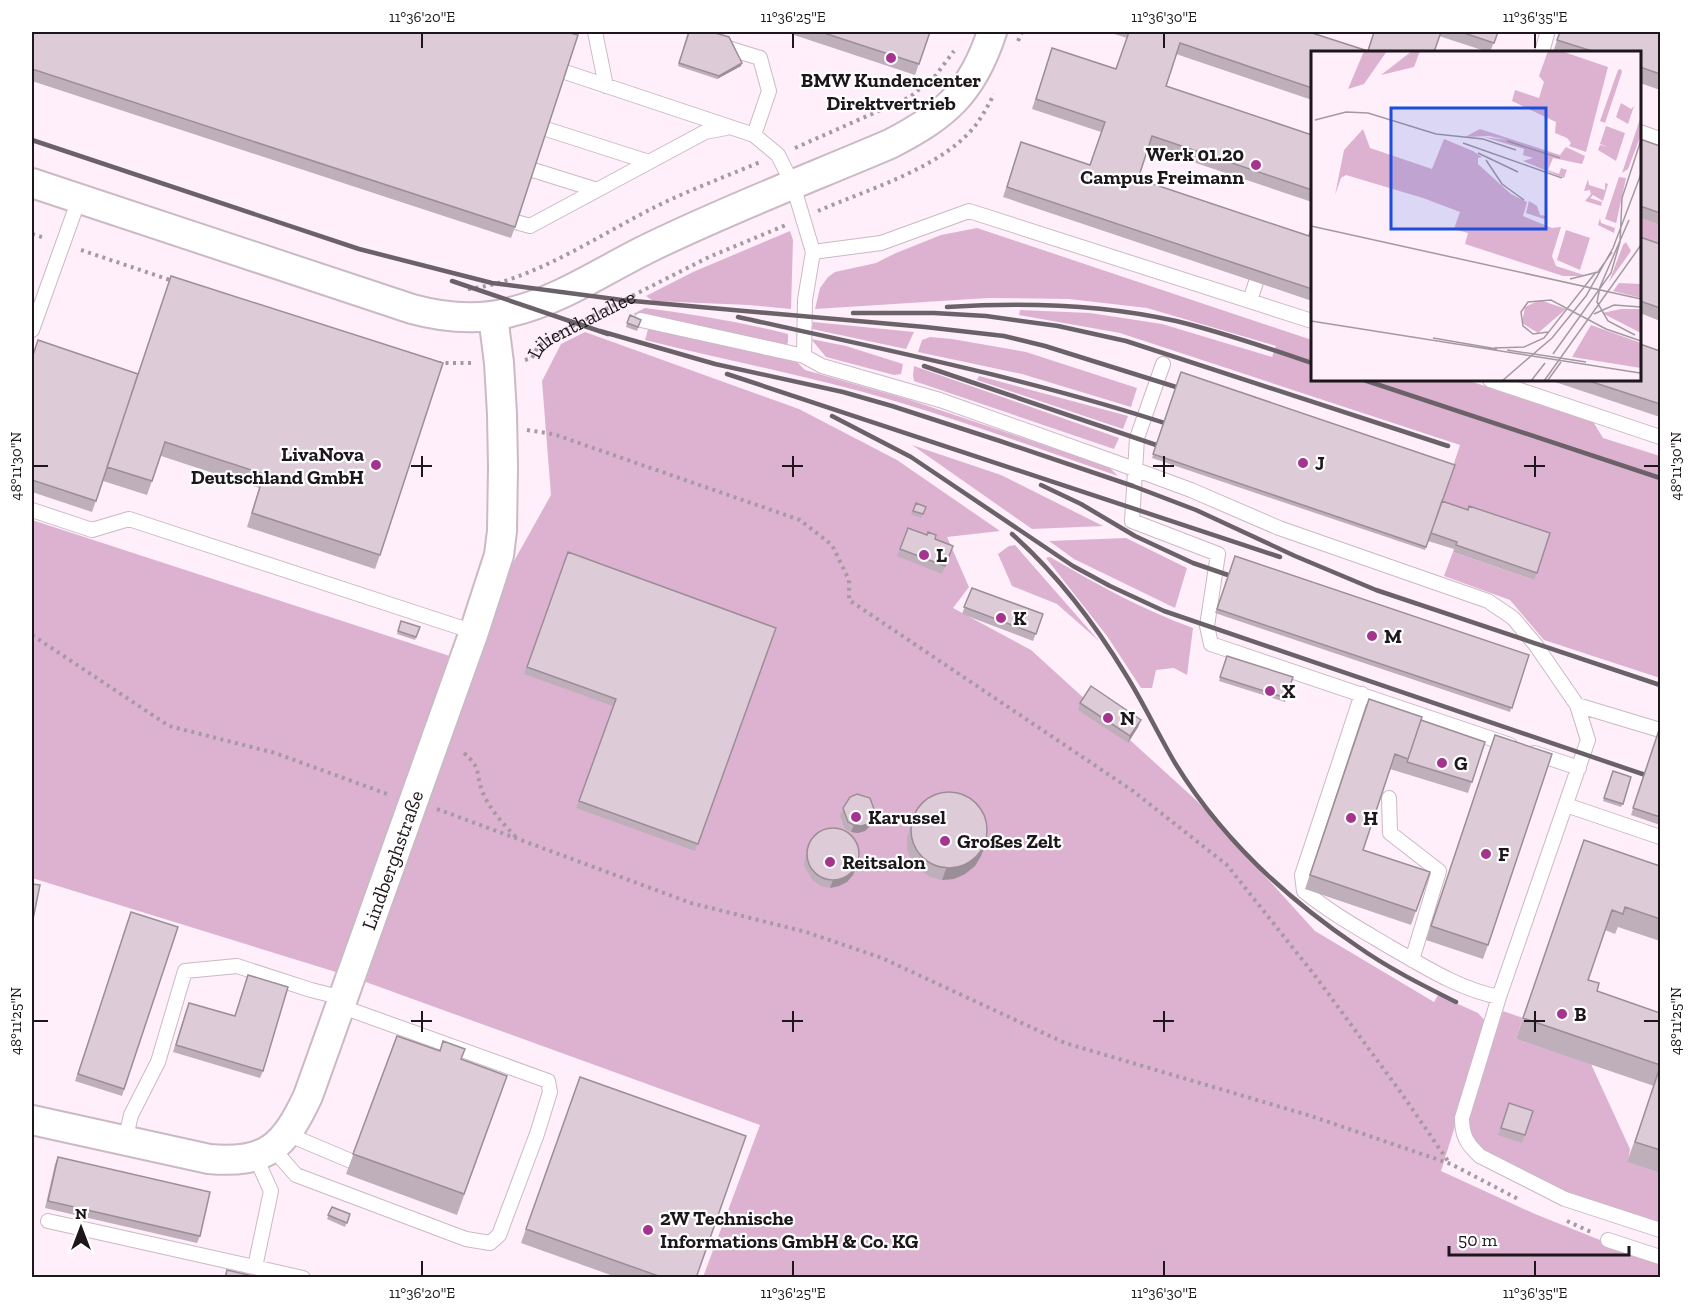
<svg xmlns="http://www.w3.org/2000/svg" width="1692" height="1309" viewBox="0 0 1692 1309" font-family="'Zilla Slab',serif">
<rect width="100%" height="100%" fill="#feeffa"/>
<path fill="#ddb2d1" d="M1640 218 1660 225V256L1640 249Z
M977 228 1312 340V380H1466L1592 420 1603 438 1660 456V678L1544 640 1510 600 1444 576 1453 552 1534 580 1439 509 1460 445 1120 333 1019 315 1020 310 1090 313 1162 324 1272 357 1276 346 1147 308 1069 299 988 298 815 309 820 288 828 277 835 272 876 263 896 253 941 235Z
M790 231 793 240 791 309 749 305 653 301 646 296 693 272Z
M645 308C693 314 741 322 788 334V342L786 346 633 314Z
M813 322 914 332 906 349 812 329Z
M649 326 793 358 805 370 907 399 1109 467 1118 476C1045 451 972 424 898 402 815 377 729 361 645 340Z
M585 332 799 409 897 460 1000 531 947 537 969 587 953 608 1031 650 1197 801 1315 931 1434 1002 1438 995 1478 1013 1487 1023 1441 1171 1535 1214 1660 1264V1277H703L760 1125 352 977 32 878V520L459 659 551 495 542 381 561 344Z
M930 337 952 339 1026 352 1137 388 1131 407 1022 374 918 352 922 340Z
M811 339 846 346 903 364 901 374 894 375 826 357Z
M914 366 1119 438 1114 449 914 381 913 376Z
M979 376 1128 416 1123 429 977 380Z
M912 445 1001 475 1103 526 1032 529Z
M1126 538 1187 568 1175 608 1074 559 1049 541Z
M1015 545 1099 641 1057 604 1012 586 998 554 1009 546Z
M1050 557C1096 584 1143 610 1193 628L1187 675 1174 668 1156 670 1152 688H1141L1107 636 1046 558Z
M1503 1011 1523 1018 1516 1039 1591 1064 1630 1149 1628 1162 1660 1173V1224L1569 1194 1484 1151C1474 1141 1469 1133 1467 1119Z"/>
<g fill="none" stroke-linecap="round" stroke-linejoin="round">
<defs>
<path id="lane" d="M595 32 606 86
M718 45 760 58 769 91 754 135
M1542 52 1547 34 1546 32
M565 72 754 135 778 155 793 185 813 252 805 300 804 356 822 366 940 400 1115 462 1191 490 1279 528 1488 601 1513 618 1535 644 1577 705 1588 740 1499 997C1459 989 1425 967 1390 947 1360 929 1331 913 1304 891L1302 875 1362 694
M546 129 649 162
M1640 132 1660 139
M533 170 597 190
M516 222 530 226 705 132 726 128
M813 252 881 243 969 211 1312 321
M1250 301 1256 282
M641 320 804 356
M32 330 79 199
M1163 364 1137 438 1132 521 1218 554 1207 626 1211 644 1510 745
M1490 380 1660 437
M32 510 92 530 129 519 474 632
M1577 705 1660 730
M1534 753 1579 768
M1389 798 1390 833 1439 871 1412 960
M1566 805 1660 837
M1499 997 1462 1118C1462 1136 1467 1144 1480 1156L1565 1199 1660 1230
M287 1134 351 1161
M125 1141 131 1115 158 1062 185 971 237 966 311 990 343 998
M273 1149 296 1175 466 1239 490 1243 499 1235 537 1134 550 1092 548 1081 340 1006
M48 1221 303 1278
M1608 1240 1660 1257
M255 1267 271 1191 256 1158"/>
<g id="street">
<path d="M32 183 412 309C445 318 478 321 511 312 561 300 605 269 651 247 729 209 810 178 890 144 946 115 972 93 992 32"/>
<path id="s2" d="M32 1120 209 1159C267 1164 284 1147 308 1096L474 632 499 555 502 531 503 467 502 414 499 363 493 316"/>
</g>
</defs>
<use href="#lane" stroke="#cbb9c5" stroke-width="16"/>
<use href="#street" stroke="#cbb9c5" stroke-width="32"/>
<g stroke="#a59aa2" stroke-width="4" stroke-dasharray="3 4.5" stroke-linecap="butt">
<path d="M1018 41 1022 32"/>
<path d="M795 148 910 97 936 75 954 51"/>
<path d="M818 211C868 189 946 167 978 122 984 113 989 104 994 94"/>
<path d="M32 234 45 238"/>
<path d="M81 250 173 281"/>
<path d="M468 289C531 282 599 235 655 207 689 190 725 177 760 162"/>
<path id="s1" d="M525 360 532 358 537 348 547 339 709 257 786 225"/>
<path d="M438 363H475"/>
<path d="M527 430 553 434 800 520 832 545 849 580V600L1133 791 1227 865 1316 977 1402 1094 1450 1164"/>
<path d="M32 635 169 726 275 753 390 795"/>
<path d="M464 753C482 769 475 771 482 791 489 808 503 824 516 837"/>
<path d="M437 809 691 903 806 932 882 958 1065 1043 1311 1116 1451 1164 1520 1200"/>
<path d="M1567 1221 1593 1233"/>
</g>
<use href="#lane" stroke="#fff" stroke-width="14"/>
<use href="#street" stroke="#fff" stroke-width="28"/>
<path stroke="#6b6269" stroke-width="4.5" d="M32 140 359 249 492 283 622 300 925 327 1004 336 1045 346 1192 392
M452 281 608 334
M947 307C1024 302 1101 304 1176 321 1222 332 1268 348 1312 363
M853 313H934L986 316 1058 326 1126 341 1448 446
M738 317C887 350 1036 380 1180 428
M600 331 715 364 843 392 892 406 1000 441 1133 486 1196 510 1295 556 1376 590 1660 685
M924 366 1171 450
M727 374 1280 557
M1364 380 1660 478
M832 416 911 457 1073 566 1110 586 1164 611 1660 780
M1041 485 1081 504 1135 536 1193 563 1228 575
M1012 534C1057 574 1095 624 1126 675 1144 704 1158 734 1175 763 1220 836 1286 898 1357 946 1388 968 1422 985 1456 1002"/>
</g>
<path fill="#bfafba" d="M32 32 515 227 511 238 32 81Z
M688 32 741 66 717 79 678 66Z
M785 32H930L915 75Z
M1108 32H1309L1367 51 1374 32H1498L1490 52H1488L1439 36 1434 52H1312V100L1176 54 1166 86 1312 135V202L1148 147 1138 179 1309 236 1312 224V301L1003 197 1021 142 1090 165 1101 132 1032 109 1052 48 1116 69 1127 38Z
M1560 32H1660V90L1640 83V52H1553Z
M1640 139 1660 146V225L1640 218Z
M1640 237 1660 244V321L1640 313Z
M630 315 641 320 637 331 626 327Z
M1660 351V417L1549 380H1640Z
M32 358 138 374 380 555 375 569 247 527 259 488 161 456 147 495 103 481 92 512 32 492Z
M1181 372 1441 504 1468 510 1550 533 1534 580 1453 552 1454 549 1428 541 1425 550 1152 458Z
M916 503 926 507 921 518 911 514Z
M908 528 953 546 942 574 897 556Z
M568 552 776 628 695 851 576 808 613 706 524 674Z
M1235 556 1529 655 1510 712 1215 613Z
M972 588 1043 614 1033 641 962 614Z
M401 621 420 627 415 640 397 634Z
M1227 656 1293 677 1285 702 1219 681Z
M1080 703 1141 720 1138 727 1128 743 1078 710Z
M1364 713 1421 720 1485 742 1468 793 1390 769 1363 850 1430 872 1411 925 1305 889Z
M1659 730H1660V825L1631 815Z
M1490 749 1488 945 1483 959 1426 940Z
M1613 771 1623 804 1621 807 1603 801Z
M843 808 870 826 865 831 858 833 851 832 845 829 840 816Z
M914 815 981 856 975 866 965 874 954 879 942 880 930 877 920 870 912 861 907 850V838Z
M807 850 859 859 853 875 847 882 839 886 830 888 821 886 813 881 804 866 805 857Z
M1577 860 1660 866V941L1618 927 1615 934 1605 930 1588 980 1597 991 1660 1013V1173L1627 1162 1654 1086 1516 1039Z
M131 912 178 927 122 1096 75 1081Z
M248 975 263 1071 260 1078 173 1052 186 1010 235 1016Z
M397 1036 507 1076 457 1215 346 1174Z
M580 1077 696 1278H619L521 1243Z
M1509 1103 1533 1111 1522 1143 1498 1135Z
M58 1157 200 1236 197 1243 45 1208 55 1164Z
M332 1207 350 1214 345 1227 327 1219Z"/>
<path fill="#9b8e97" d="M742 63 741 66 717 79 719 76Z
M1141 720 1138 727 1128 743 1130 736Z
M873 818 870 826 865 831 858 833 851 832 854 825Z
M985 846 981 856 975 866 965 874 954 879 942 880 946 869Z
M856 868 853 875 847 882 839 886 830 888 833 880Z"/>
<path fill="#decbd8" stroke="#9b8e97" stroke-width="1.5" d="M32 32H566L578 35 515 227 32 69Z
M689 32H712L729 37 742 63 719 76 679 63Z
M821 32H930L919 64Z
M1129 32H1309L1368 51 1374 32H1441L1434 52H1312V88L1180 43 1166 86 1312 135V190L1152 136 1138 179 1309 236 1312 225V289L1007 187 1021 142 1090 165 1105 122 1036 99 1052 48 1116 69Z
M1461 32H1498L1494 43Z
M1560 32H1660V74L1640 67V52H1595L1557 40Z
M1640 139 1660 146V213L1640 206Z
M1640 237 1660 244V308L1640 301Z
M171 276 443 363 380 555 252 513 264 474 165 442 152 481 107 467Z
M630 315 641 320 638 327 627 323Z
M38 340 138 374 96 501 32 480V358Z
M1640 344 1660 351V404L1586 380H1640Z
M1181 372 1455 465 1426 547 1153 454Z
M1442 501 1468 510 1469 506 1550 533 1537 573 1456 545 1457 542 1431 533Z
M916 503 926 507 923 514 913 511Z
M908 528 927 535 928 532 936 535 935 539 953 546 945 566 900 549Z
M568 552 776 628 698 844 579 801 616 699 527 667Z
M1235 556 1529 655 1512 708 1217 609Z
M972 588 1043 614 1036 634 964 607Z
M401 621 420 627 416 637 398 631Z
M1227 656 1293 677 1286 698 1220 677Z
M1091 686 1141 720 1130 736 1080 703Z
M1369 699 1422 717 1408 759 1395 754 1363 850 1430 872 1416 911 1310 875Z
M1421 720 1485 742 1472 782 1407 762Z
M1659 730H1660V817L1633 808Z
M1495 735 1552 754 1488 945 1431 926Z
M1613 771 1631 777 1623 804 1604 798Z
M911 830a38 38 0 1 1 76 0a38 38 0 1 1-76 0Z
M857 794 870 798 875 812 873 818 868 824 861 826 854 825 848 822 843 808 850 797Z
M807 854a26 26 0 1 1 52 0a26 26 0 1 1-52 0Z
M1584 840 1660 866V919L1625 907 1623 914 1612 910 1588 980 1599 983 1597 991 1660 1013V1065L1523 1018Z
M32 884 40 885 32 924Z
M131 912 178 927 124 1089 78 1074Z
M248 975 288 987 263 1071 176 1045 189 1003 235 1016Z
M397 1036 440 1051 443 1041 465 1049 461 1059 507 1076 464 1194 353 1154Z
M1660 1067V1150L1635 1142Z
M580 1077 746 1136 696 1278H664L526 1229Z
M1509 1103 1533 1111 1525 1135 1501 1128Z
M58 1157 210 1192 200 1236 48 1201Z
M332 1207 350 1214 347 1223 328 1215Z
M227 1270 261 1278H225Z"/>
<path fill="none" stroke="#1d171b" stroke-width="2" d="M422 33V48M793 33V48M1164 33V48M1535 33V48M422 456V477M793 456V477M1164 456V477M1535 456V477M33 466H48M411 466H432M782 466H803M1153 466H1174M1524 466H1545M1644 466H1659M422 1011V1032M793 1011V1032M1164 1011V1032M1535 1011V1032M33 1021H48M411 1021H432M782 1021H803M1153 1021H1174M1524 1021H1545M1644 1021H1659M422 1261V1276M793 1261V1276M1164 1261V1276M1535 1261V1276"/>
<g fill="#a5348f" stroke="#fff" stroke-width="2">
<circle cx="891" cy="58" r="6"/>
<circle cx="1256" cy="165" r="6"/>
<circle cx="1303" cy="463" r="6"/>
<circle cx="376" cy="465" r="6"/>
<circle cx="924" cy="555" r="6"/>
<circle cx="1001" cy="618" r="6"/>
<circle cx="1372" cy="636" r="6"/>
<circle cx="1270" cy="691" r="6"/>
<circle cx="1108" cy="718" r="6"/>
<circle cx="1442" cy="763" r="6"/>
<circle cx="856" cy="817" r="6"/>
<circle cx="1351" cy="818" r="6"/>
<circle cx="945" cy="841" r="6"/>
<circle cx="1486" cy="854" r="6"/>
<circle cx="830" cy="862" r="6"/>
<circle cx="1562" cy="1014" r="6"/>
<circle cx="648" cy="1230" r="6"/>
</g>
<g text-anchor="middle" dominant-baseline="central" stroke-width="4.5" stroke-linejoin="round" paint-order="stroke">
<g font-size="20" font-weight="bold" fill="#1d171b" stroke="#fff" text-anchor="start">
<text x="891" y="80" text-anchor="middle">BMW Kundencenter<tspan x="891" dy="23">Direktvertrieb</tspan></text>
<text x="1244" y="154" text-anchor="end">Werk 01.20<tspan x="1244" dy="23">Campus Freimann</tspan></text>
<text x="364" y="454" text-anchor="end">LivaNova<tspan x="364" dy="23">Deutschland GmbH</tspan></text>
<text x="1315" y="463">J</text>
<text x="936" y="555">L</text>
<text x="1013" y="618">K</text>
<text x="1384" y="636">M</text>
<text x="1282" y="691">X</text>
<text x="1120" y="718">N</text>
<text x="1454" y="763">G</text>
<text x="868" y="817">Karussel</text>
<text x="1363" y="818">H</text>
<text x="957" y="841">Großes Zelt</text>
<text x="1498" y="854">F</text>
<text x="842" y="862">Reitsalon</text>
<text x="1574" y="1014">B</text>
<text x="660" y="1218">2W Technische<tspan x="660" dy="23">Informations GmbH &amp; Co. KG</tspan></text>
</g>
<g font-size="20" fill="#1d171b" stroke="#fff">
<text stroke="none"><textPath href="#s1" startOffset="69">Lilienthalallee</textPath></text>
<text stroke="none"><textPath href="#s2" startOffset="561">Lindberghstraße</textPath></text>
</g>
</g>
<g transform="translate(1311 51)">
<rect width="330" height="330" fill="#feeffa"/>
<path d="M53 0H76L53 33 37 38ZM101 0H109L103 16 70 24ZM237 0H250L297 16 275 101 258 95 260 92 256 87 244 82 245 71 201 50 204 39 228 47 233 31 228 25ZM310 18 311 21 294 72 289 70 307 19ZM310 52 320 58 323 55 317 73 305 66ZM330 65V84L317 118 311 122ZM295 75 314 82 305 110 287 99 289 94 297 96 289 93ZM52 78 59 97 121 118 133 88 162 100 171 106 167 107V113L200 143 216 151 212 165 241 177 250 176 241 205 245 215 276 225H252L154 193 157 182 143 178 149 161 112 147 35 124 30 127 24 144 33 99ZM169 78 249 104 255 96 274 105 271 113 242 107 237 119 248 123 250 117 256 119 253 127 212 110 222 107 212 104 213 98 173 86 196 89 178 85 154 86ZM308 126 315 127 303 182 287 174 289 167 290 172 304 177 305 172 294 168ZM277 128 278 134 294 139V132L297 133 292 150 282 144 279 147 291 151 290 155 274 150 280 143 279 139 273 140ZM218 150 226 155 229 164 236 165V169L215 162ZM255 179 279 187 269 219 246 209ZM315 191 320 200 298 231 312 194ZM308 232 330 233V247L302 240ZM229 249 255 258 227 282 211 272 214 256ZM310 258H330V282L291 262ZM280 274 330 292V317L261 306Z" fill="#ddb2d1"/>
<path fill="none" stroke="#a499a1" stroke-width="1.5" d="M4 69 35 61 57 62 125 83 172 88 205 99M196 90 249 107M152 92 251 127M167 102 207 121M175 109 191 133 213 149M318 169 289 236 286 251 297 270 324 284M0 175 330 248M259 228 287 221 301 201M283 263 303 254 330 256M0 270 329 322M237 281 222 283 212 275 210 261 217 251 240 249 295 278 330 290M122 287 186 298M183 297 213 296 233 287 285 221M196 299 275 311M242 303 300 222 309 191 311 147 330 89M237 329 250 311M191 330 241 287 275 245 302 197 330 123M220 330 234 312M233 330 330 194"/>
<path fill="#1d4ed8" fill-opacity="0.15" stroke="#1d4ed8" stroke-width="3" d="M80 57H235V178H80Z"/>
<rect width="330" height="330" fill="none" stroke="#1d171b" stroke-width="3"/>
</g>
<rect width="1692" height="1309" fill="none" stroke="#ffffff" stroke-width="66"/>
<g transform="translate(81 1228)" stroke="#ffffff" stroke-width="4.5" paint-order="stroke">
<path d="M0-4.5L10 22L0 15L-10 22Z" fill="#1d171b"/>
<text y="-9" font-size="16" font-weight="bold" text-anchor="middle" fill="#1d171b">N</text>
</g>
<path d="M1449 1246v9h180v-9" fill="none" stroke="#1d171b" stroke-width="3"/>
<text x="1458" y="1246" font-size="18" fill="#1d171b" stroke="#ffffff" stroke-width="4.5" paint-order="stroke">50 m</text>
<rect x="33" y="33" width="1626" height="1243" fill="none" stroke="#1d171b" stroke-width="2"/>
<g font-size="15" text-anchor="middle" fill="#1d171b">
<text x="422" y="22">11°36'20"E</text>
<text x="793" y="22">11°36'25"E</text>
<text x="1164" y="22">11°36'30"E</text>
<text x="1535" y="22">11°36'35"E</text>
<text transform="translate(16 466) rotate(-90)" y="5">48°11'30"N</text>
<text transform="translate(1676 466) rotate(-90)" y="5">48°11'30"N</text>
<text transform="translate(16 1021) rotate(-90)" y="5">48°11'25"N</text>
<text transform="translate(1676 1021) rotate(-90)" y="5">48°11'25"N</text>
<text x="422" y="1298">11°36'20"E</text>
<text x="793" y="1298">11°36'25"E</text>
<text x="1164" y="1298">11°36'30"E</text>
<text x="1535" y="1298">11°36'35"E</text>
</g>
</svg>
